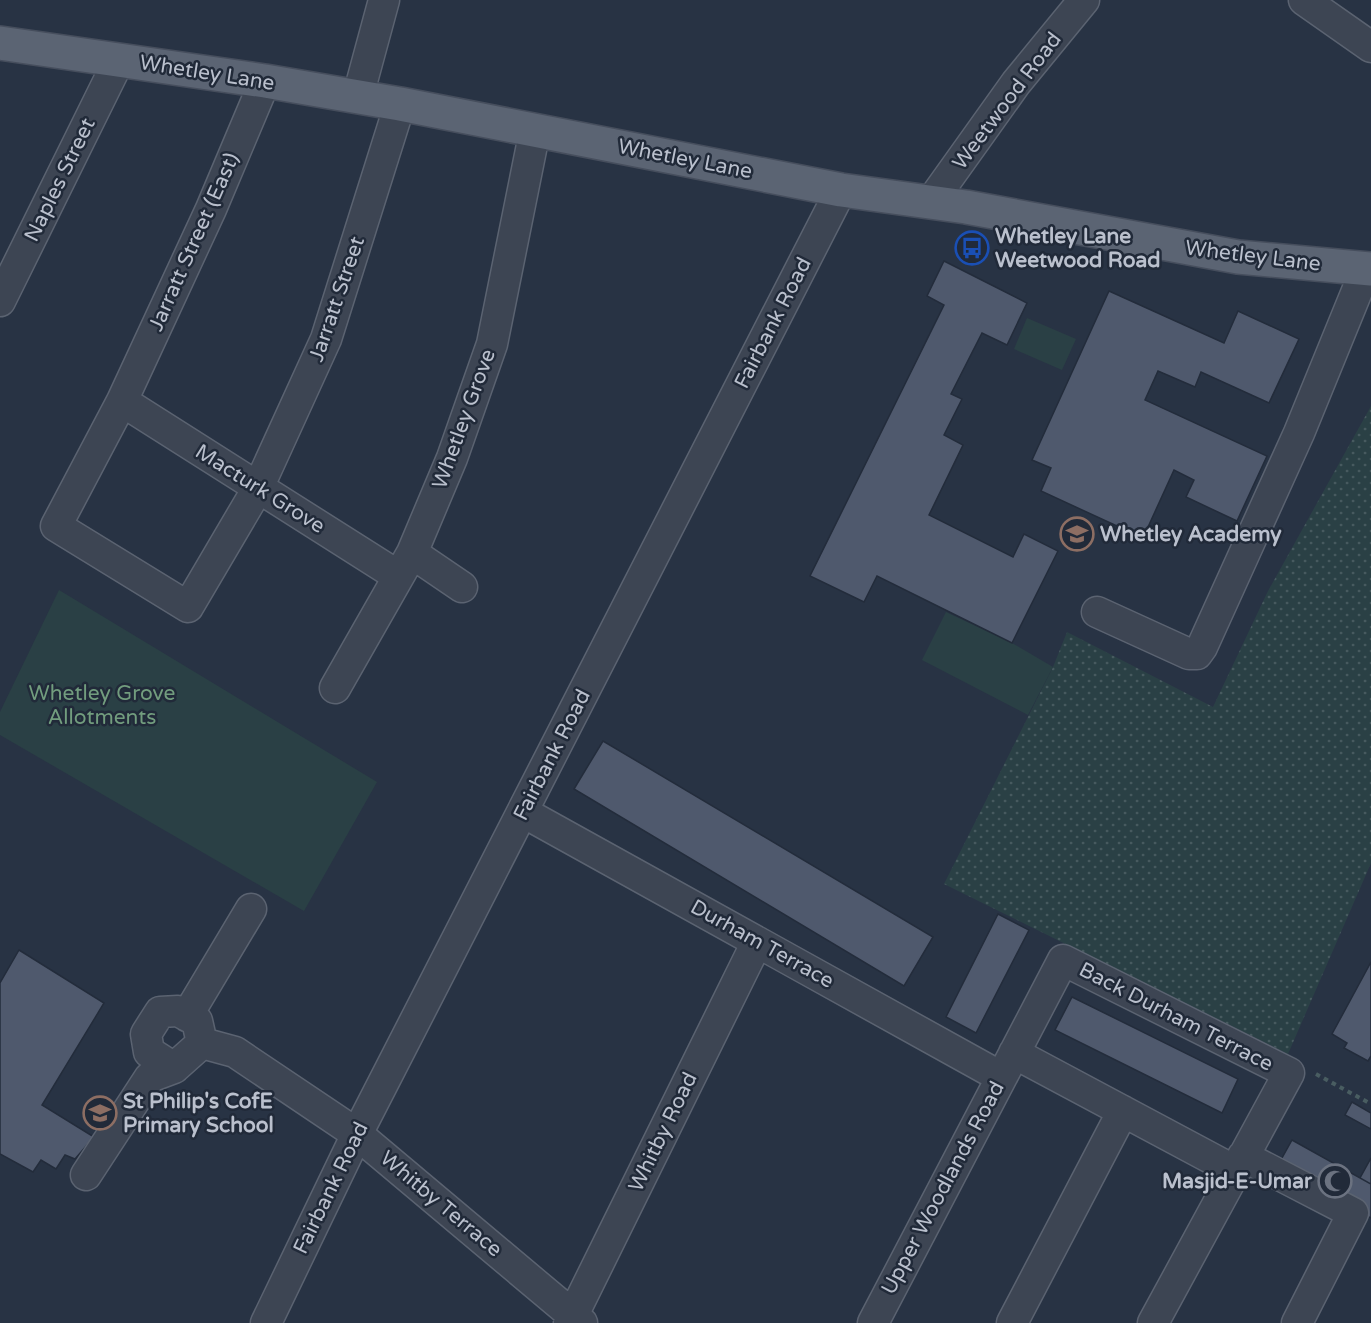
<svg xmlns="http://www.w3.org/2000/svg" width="1371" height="1323" viewBox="0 0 1371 1323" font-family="'Varela Round',sans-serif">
<defs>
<pattern id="grass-dots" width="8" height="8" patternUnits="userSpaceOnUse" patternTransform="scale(1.5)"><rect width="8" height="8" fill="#2a4045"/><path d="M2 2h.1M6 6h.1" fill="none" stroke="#475a5f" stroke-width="1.8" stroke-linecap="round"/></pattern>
</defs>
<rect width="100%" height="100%" fill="#283344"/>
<path fill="url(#grass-dots)" d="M1371 406V863L1288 1054 944 884 1053 667 1067 632 1213 707 1268 591Z"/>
<path fill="#2a4045" d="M1027 318 1076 339 1062 370 1014 349Z
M59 590 377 782 304 911 0 735V712Z
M946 612 1012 643 1053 667 1028 715 922 660Z"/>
<path fill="#4f596d" stroke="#232c3b" stroke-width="1.5" d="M944 261 1027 303 1007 345 982 333 951 394 962 399 944 435 963 445 929 515 1013 557 1024 534 1058 551 1012 643 877 576 864 602 810 576 944 305 927 296Z
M1109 291 1224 343 1238 311 1299 339 1269 403 1201 372 1195 387 1158 371 1145 400 1267 456 1237 521 1186 497 1194 480 1174 470 1143 538 1041 491 1051 468 1032 460Z
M603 741 933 937 904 986 574 789Z
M998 914 1029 930 976 1033 946 1017Z
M19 950 104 1003 42 1105 94 1137 75 1159 65 1155 56 1169 41 1160 33 1172 0 1154V983Z
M1371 962V1056L1368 1061 1344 1048 1347 1043 1332 1034Z
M1072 997 1238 1079 1222 1113 1055 1030Z
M1352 1102 1371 1113V1129L1345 1115Z
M1292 1140 1371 1184V1218L1277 1167Z
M1371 1158V1184L1360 1178Z"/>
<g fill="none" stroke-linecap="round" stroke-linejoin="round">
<defs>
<path id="minor" d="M1304 0 1371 47
M265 81 211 209 122 401 56 526 188 607 258 488 326 339 400 104
M358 96 384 0
M931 202 1016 83 1084 0
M0 301 119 60
M122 401 398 576
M412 553 462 587
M1097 612 1189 654H1197L1202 647 1299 433 1366 269
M335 688 412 553 452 458 492 344 535 130
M523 812 1001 1077
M187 1016 251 909
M1014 1053 1235 1171
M174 1068 149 1052 146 1034 160 1012 178 1011 197 1021 202 1043
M1243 1156 1353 1213 1297 1323
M86 1175 150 1077 174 1068 202 1043 235 1052 357 1134 582 1323
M266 1323 357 1134 841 190
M569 1323 757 942
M873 1323 1063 960 1289 1073 1153 1323
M1012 1323 1123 1111"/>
<path id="major" d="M0 43 265 81 400 104 841 190 966 207 1238 257 1371 269"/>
</defs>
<use href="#minor" stroke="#5b6371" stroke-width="33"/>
<use href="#major" stroke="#464e5d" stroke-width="36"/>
<path stroke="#495d61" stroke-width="4" stroke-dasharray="4.5 4.5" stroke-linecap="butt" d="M1316 1074 1371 1104"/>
<use href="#minor" stroke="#3d4553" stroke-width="30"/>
<use href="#major" stroke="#5b6473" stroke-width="33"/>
</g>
<defs>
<symbol id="bus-ring" viewBox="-11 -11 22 22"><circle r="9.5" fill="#212a39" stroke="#1a4fb4" stroke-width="1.5"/><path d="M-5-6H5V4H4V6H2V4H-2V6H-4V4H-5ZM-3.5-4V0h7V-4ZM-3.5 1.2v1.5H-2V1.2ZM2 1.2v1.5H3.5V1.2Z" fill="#1a4fb4"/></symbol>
<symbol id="school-ring" viewBox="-11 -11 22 22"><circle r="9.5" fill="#212a39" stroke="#8d6e63" stroke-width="1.5"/><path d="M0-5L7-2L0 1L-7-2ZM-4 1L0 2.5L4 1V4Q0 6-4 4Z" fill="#8d6e63"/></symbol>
<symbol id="mosque-ring" viewBox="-11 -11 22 22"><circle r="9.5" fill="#212a39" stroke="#6b7280" stroke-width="1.5"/><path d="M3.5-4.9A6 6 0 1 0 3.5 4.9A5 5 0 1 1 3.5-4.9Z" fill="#6b7280"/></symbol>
</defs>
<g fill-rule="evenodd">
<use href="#bus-ring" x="953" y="229" width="38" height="38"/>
<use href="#school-ring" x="1058" y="515" width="38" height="38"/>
<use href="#school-ring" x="81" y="1094" width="38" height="38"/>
<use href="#mosque-ring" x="1316" y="1162" width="38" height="38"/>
</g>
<g text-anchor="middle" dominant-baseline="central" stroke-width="5" stroke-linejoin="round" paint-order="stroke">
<g font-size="21" fill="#bac0cd" stroke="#212a39">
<text transform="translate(207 73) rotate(9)">Whetley Lane</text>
<text transform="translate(1007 101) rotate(-53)">Weetwood Road</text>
<text transform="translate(685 159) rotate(11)">Whetley Lane</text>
<text transform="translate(60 180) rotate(-64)">Naples Street</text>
<text transform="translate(194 242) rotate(-66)">Jarratt Street (East)</text>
<text transform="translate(1253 256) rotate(7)">Whetley Lane</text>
<text transform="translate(337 299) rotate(-71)">Jarratt Street</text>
<text transform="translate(773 323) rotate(-63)">Fairbank Road</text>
<text transform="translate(464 419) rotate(-70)">Whetley Grove</text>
<text transform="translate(260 489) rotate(32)">Macturk Grove</text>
<text transform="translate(552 755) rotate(-63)">Fairbank Road</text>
<text transform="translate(762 944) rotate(29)">Durham Terrace</text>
<text transform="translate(1176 1017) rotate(27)">Back Durham Terrace</text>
<text transform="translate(663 1132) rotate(-64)">Whitby Road</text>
<text transform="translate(331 1188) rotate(-64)">Fairbank Road</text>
<text transform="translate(943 1188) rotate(-62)">Upper Woodlands Road</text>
<text transform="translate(441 1204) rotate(40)">Whitby Terrace</text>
</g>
<g font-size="21" font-weight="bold" fill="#bac0cd" stroke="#212a39" text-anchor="start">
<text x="995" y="236">Whetley Lane<tspan x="995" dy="24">Weetwood Road</tspan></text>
<text x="1100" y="534">Whetley Academy</text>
<text x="123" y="1101">St Philip's CofE<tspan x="123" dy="24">Primary School</tspan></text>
<text x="1312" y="1181" text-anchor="end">Masjid-E-Umar</text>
</g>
<g font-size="21" fill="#729d7e" stroke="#212a39">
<text x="102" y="693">Whetley Grove<tspan x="102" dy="24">Allotments</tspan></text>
</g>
</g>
</svg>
